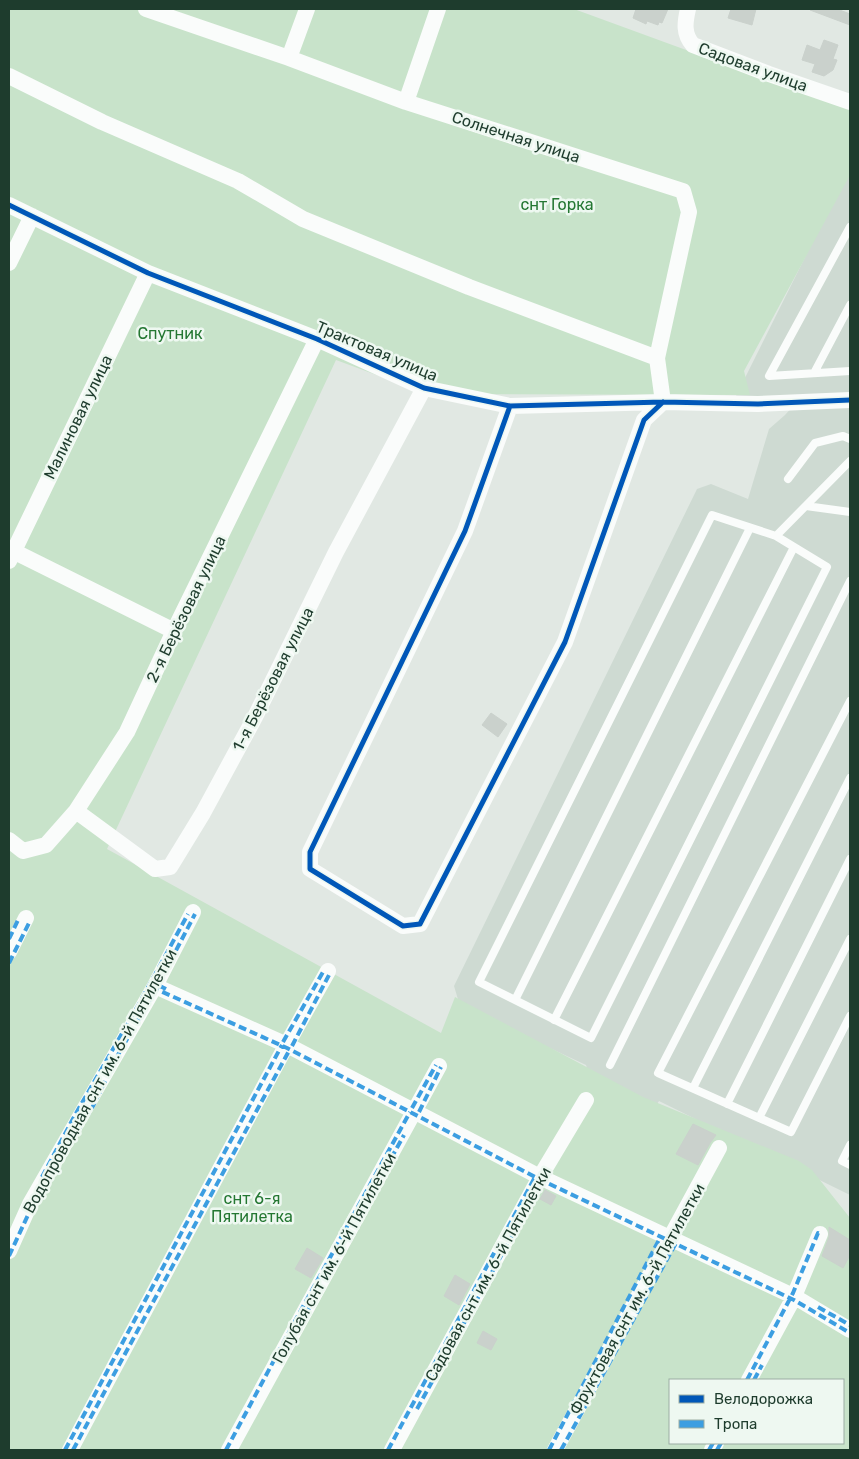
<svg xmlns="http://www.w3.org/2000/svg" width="859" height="1459" viewBox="0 0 859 1459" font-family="Rubik,sans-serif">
<rect width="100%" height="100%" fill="#e1e8e3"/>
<path fill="#cedad2" d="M850 167V1195L659 1101 655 1107 592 1084 586 1065 460 1006 454 986 697 489 711 484 748 499 769 429 785 415 796 403 732 404Z"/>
<path fill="#c8e3ca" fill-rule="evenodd" d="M9 9H574L850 110V175L744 371 750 395 428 394 336 360 107 849 441 1033 455 997 643 1097 799 1161 812 1170 850 1218V1450H9ZM670 1380H843V1443H670Z"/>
<path fill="#cad1cc" stroke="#cad1cc" d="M636 9H668L662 23 659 22 658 25 647 21 646 24 633 18Z
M731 9H756L752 25 728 18Z
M810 9H837L850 14V25L810 10Z
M824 40 838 45 833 59 837 60 833 70 824 76 812 72 815 64 802 60 807 45 820 50Z
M491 713 507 724 498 737 482 725Z
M693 1124 716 1135 710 1143 698 1165 676 1154Z
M545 1190 556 1196 551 1205 540 1199Z
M829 1227 850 1240V1255L843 1268 822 1256 829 1237Z
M307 1248 323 1258 311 1278 295 1269Z
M455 1275 470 1284 459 1305 444 1296Z
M483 1331 497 1339 491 1350 477 1343Z"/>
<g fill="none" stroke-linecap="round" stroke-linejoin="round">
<path stroke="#fafcfb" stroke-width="8" d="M850 227 769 376 850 371
M814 373 850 305
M788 479 815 443 843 436 850 439
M806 506 850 512
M712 515 776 536 827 567 591 1038 479 982Z
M776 536 850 461
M850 701 658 1073 791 1132 850 1016
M515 1000 750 528
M554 1020 794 547
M610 1065 850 581
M693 1088 850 778
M727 1104 850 859
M759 1118 850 939
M850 1145 842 1161 850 1165"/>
<path stroke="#fafcfb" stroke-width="16" d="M146 9 289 58 406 102 683 191 689 212 657 358 663 402
M688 9C685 22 683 34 693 45L769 74 850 102
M289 58 307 9
M9 76 102 122 238 181 303 219 469 287 657 358
M406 102 438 9
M9 205 148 273 317 339 424 388 510 406 663 402 758 404 850 400
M9 263 32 216
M510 406 465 531 310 852V869L403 926 420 924 565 642 644 420 663 402
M9 549 174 631
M9 561 148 273
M76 811 155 869 170 867 203 813 255 717 336 552 424 388
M9 840 23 851 46 845 76 811 127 732 174 631 317 339
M9 952 26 918
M155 986 287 1045 540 1177 795 1297 850 1330
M9 1251 30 1204 155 986 193 912
M749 1380 793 1299 795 1297V1294L820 1234
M70 1450 287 1044 328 971
M229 1450 439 1066
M392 1450 540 1177 586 1100
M555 1450 719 1148
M712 1450 716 1443"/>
<path stroke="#3c9ee1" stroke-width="4" stroke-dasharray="8 4" stroke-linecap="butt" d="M9 939 19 918
M9 963 29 923
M166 989 158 985 195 914
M283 1042 323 972
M292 1046 329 975
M412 1108 436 1065
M419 1112 441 1067
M42 1177 75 1115 139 1004 188 914
M362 1211 404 1135
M9 1256 34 1202 93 1106 119 1053 156 989 287 1048 539 1179 794 1300 850 1333
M818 1307 850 1325
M285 1352 309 1308
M747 1380 793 1293 818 1233 820 1234
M754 1380 762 1365
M417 1409 542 1181
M65 1450 282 1045
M73 1450 290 1049
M226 1450 294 1323 410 1112
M388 1450 535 1177
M549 1450 661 1236
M561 1450 676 1243
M709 1450 713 1443
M717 1450 721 1443"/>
<defs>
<path id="cycleway" d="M9 205 148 273 317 339 424 388 510 406 663 402 758 404 850 400
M510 406 465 531 310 852V869L403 926 420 924 565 642 644 420 663 402"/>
</defs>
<use href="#cycleway" stroke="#eef8f1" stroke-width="8"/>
<use href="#cycleway" stroke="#0057b8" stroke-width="5"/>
</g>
<g text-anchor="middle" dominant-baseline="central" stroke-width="5" stroke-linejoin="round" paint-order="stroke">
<g font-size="16" fill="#1e3c2d" stroke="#eef8f1">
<text transform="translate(753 67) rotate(20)">Садовая улица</text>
<text transform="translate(516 137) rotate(18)">Солнечная улица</text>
<text transform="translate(377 351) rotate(23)">Трактовая улица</text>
<text transform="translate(78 417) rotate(-64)">Малиновая улица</text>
<text transform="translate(186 609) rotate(-64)">2-я Берёзовая улица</text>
<text transform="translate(273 679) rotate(-63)">1-я Берёзовая улица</text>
<text transform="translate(100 1081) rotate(-61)">Водопроводная снт им. 6-й Пятилетки</text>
<text transform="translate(334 1258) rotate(-61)">Голубая снт им. 6-й Пятилетки</text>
<text transform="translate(488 1274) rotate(-61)">Садовая снт им. 6-й Пятилетки</text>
<text transform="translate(637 1299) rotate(-61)">Фруктовая снт им. 6-й Пятилетки</text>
</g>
<g font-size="16" fill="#247732" stroke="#eef8f1">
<text x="557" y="204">снт Горка</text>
<text x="170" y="333">Спутник</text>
<text x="252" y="1198">снт 6-я<tspan x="252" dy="18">Пятилетка</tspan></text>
</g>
</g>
<rect width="859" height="1459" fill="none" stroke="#1e3c2d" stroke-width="20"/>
<rect x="669" y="1379" width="175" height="65" fill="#eef8f1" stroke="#9bada3"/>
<rect x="679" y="1395" width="25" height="8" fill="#0057b8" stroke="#9bada3"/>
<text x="714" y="1404" font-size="15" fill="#1e3c2d">Велодорожка</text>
<rect x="679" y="1420" width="25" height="8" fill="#3c9ee1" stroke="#9bada3"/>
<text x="714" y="1429" font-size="15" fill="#1e3c2d">Тропа</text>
</svg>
